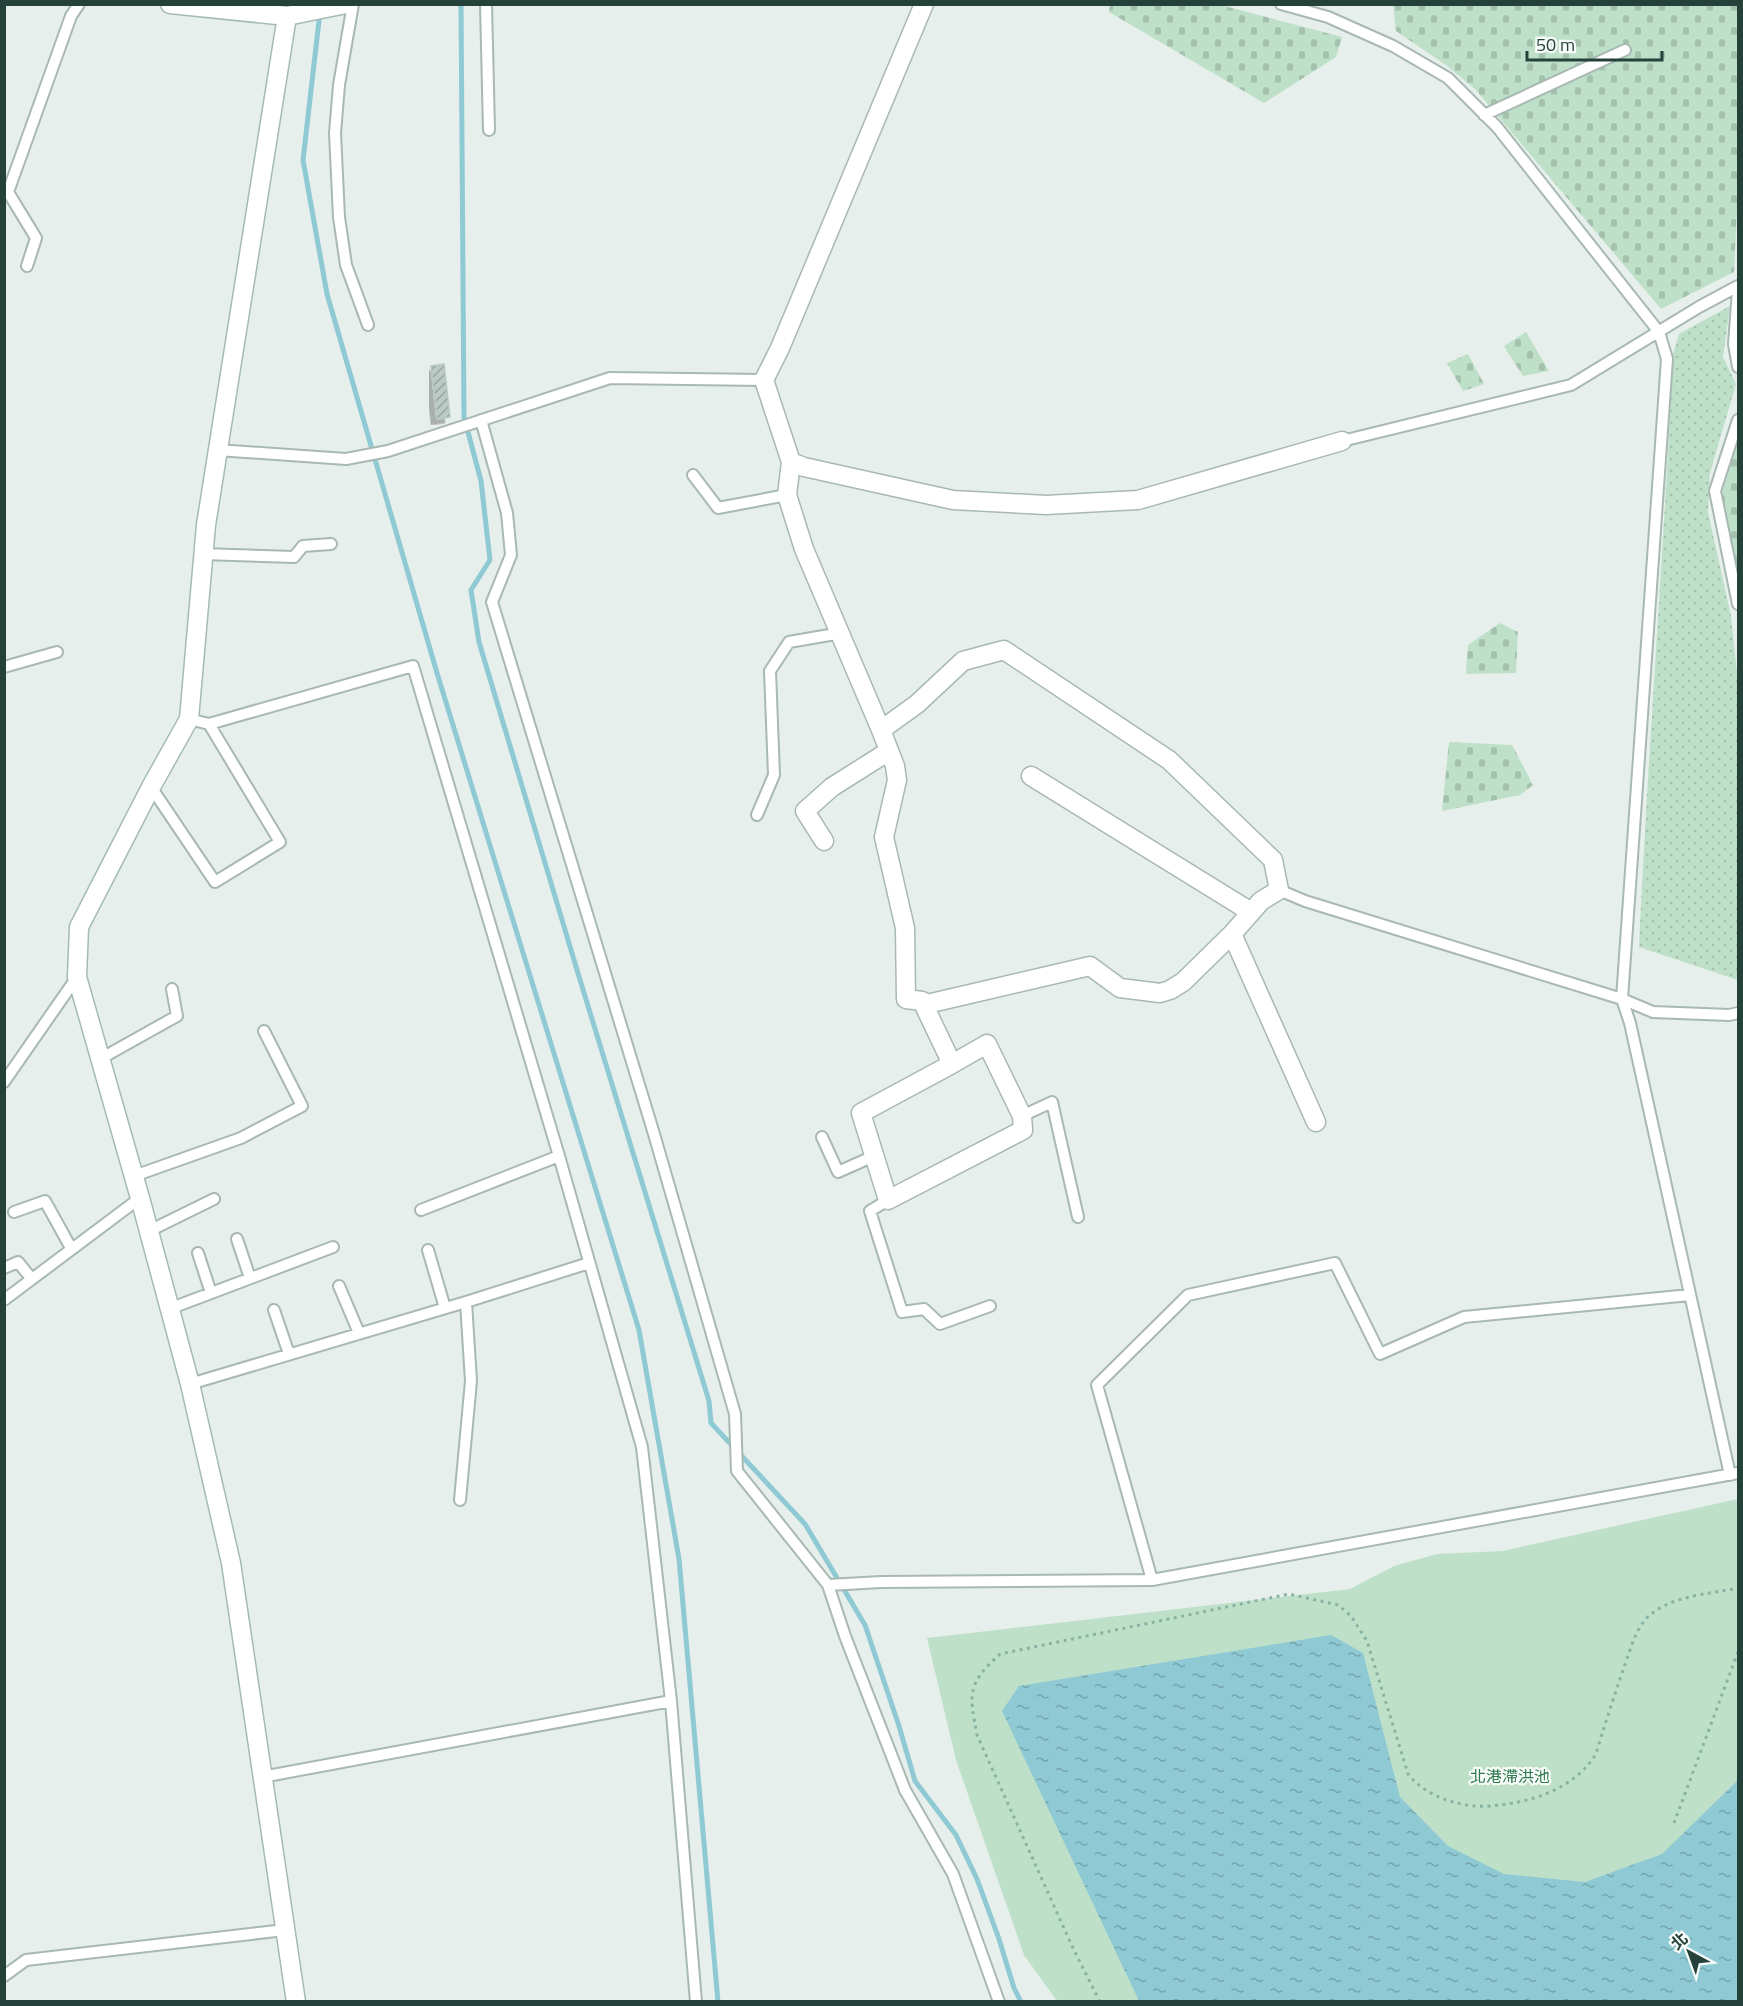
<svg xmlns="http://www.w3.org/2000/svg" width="1743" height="2006" viewBox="0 0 1743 2006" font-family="'Titillium Web','Noto Sans TC',sans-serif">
<defs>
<pattern id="grass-dots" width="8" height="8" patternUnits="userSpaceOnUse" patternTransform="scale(1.5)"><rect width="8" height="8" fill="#bfe0c8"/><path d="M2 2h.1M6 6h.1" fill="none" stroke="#a4c1ad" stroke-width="1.8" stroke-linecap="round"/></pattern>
<pattern id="cemetery-stones" width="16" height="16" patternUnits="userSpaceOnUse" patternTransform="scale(1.5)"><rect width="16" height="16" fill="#bfe0c8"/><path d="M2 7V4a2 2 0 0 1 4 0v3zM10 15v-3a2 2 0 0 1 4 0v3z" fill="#a4c1ad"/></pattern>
<pattern id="water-ripples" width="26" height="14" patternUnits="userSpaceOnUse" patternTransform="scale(1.5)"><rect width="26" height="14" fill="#8ec9d4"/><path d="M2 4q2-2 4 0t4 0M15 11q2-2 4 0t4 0" fill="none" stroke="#74a5ad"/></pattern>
<pattern id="building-hatch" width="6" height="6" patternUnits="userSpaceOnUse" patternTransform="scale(1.5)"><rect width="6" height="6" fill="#bbcac4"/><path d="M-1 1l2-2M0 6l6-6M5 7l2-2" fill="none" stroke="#98a6a0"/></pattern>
<filter id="shadow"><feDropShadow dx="-5.5" dy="5.5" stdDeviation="0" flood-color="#0004"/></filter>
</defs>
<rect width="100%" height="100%" fill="#e6efeb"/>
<path fill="url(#grass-dots)" d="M1730 306 1723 357 1736 384 1710 473 1708 512 1731 616 1738 683V980L1639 947C1648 749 1664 552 1673 354L1679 334Z"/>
<path fill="url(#cemetery-stones)" d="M1393 4 1738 5V188L1734 272 1661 309 1475 89 1446 65 1396 31Z
M1110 5H1221L1342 37 1336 57 1264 103 1109 12Z
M1526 332 1549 371 1523 376 1504 346Z
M1468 354 1484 384 1463 391 1447 363Z
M1738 433V573L1722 493Z
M1500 623 1518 632 1516 673 1466 674 1468 645Z
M1449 742 1512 745 1533 785 1520 795 1442 811Z"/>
<path fill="#bfe0c8" d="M1738 1499V2001H1057L1024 1955 956 1760 927 1638 1350 1589 1394 1566 1437 1554 1502 1551Z"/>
<path fill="url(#water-ripples)" d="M1331 1635 1363 1653 1400 1797 1448 1846 1504 1874 1585 1882 1662 1854 1738 1780V2001H1139L1002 1711 1019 1686Z"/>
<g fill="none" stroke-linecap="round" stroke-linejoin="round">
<path stroke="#8ec9d4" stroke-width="5" d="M461 4 464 417 481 481 490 560 471 590 479 642 577 970 709 1401 711 1423 805 1524 865 1625 899 1726 915 1781 956 1835 977 1879 999 1939 1014 1988 1021 2002
M320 12 303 160 327 294 437 673 639 1330 679 1559 718 2002"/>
</g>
<path fill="url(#building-hatch)" stroke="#b8c9c2" stroke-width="1.5" filter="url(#shadow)" d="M444 364 450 417 437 419 431 366Z"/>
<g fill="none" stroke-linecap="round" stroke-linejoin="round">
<defs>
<path id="lane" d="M353 4 339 85 335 133 339 217 346 265 368 325
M486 4 489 130
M1281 4 1328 17 1393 46 1448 78 1497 127 1659 332 1667 359 1622 999 1630 1023 1730 1475
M1484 115 1625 50
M27 266 36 238 8 192 71 16 79 4
M1738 290 1734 344 1738 367
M481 420 507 513 511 555 492 602 654 1134 735 1414 737 1471 828 1585 845 1636 905 1790 953 1874 999 2002
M1738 420 1715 491 1738 604
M1342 441 1571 385 1699 307 1738 286
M217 450 346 459 388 451 610 378 764 380
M693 475 718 508 787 495
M203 554 294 557 303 546 331 544
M4 667 57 652
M189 719 209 724 413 666 559 1156 642 1447 671 1701 696 2002
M151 787 215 882 280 842 209 724
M757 815 774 775 770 671 789 642 841 633
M1279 890 1305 901 1622 999 1653 1012 1729 1015 1738 1013
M100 1059 177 1016 172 989
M4 1082 77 977
M1022 1116 1052 1102 1078 1217
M822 1137 838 1172 874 1156
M134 1176 241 1138 302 1106 264 1031
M888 1200 870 1211 902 1312 924 1309 940 1324 990 1306
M421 1210 559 1156
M14 1212 45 1201 71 1248
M149 1231 214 1199
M237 1239 250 1278
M428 1250 445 1308
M198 1253 211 1293
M4 1268 18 1262 31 1278
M339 1286 359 1333
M4 1300 140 1198
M169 1309 333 1247
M274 1310 289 1354
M190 1384 466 1302 589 1263
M460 1500 471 1381 466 1302
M1152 1580 1097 1385 1188 1295 1335 1263 1380 1354 1464 1317 1690 1295
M828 1585 881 1582 1152 1580 1738 1473
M262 1777 671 1701
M4 1976 26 1960 285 1930"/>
<path id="street" d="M791 462 804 467 953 500 1046 505 1138 500 1342 441
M881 730 895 766 897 780 884 837 905 928 906 999 922 1001 927 1004 1090 966 1120 988 1160 993 1170 990 1183 982 1232 934 1261 901 1279 890 1273 860 1169 760 1004 650 963 661 917 704 881 730 804 549 787 495 791 462 764 380 780 348 924 4
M1031 776 1251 912
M824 841 805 811 832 787 889 751
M1232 934 1316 1122
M922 1001 952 1064 861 1113 888 1200 1023 1130 1022 1116 987 1044 952 1064"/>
<path id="secondary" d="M170 4 287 16 346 4
M287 16 206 525 189 719 151 787 79 927 77 977 140 1198 190 1384 231 1563 296 2002"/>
</defs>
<use href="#lane" stroke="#a8b8b2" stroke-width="14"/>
<use href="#street" stroke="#a8b8b2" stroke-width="21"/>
<use href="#secondary" stroke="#a4bbb3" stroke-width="21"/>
<path stroke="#86b3a5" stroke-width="3" stroke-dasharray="3 4.5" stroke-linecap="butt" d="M1674 1823 1738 1652
M1100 2002 1072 1946 977 1735C969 1693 967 1684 1000 1654L1289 1594 1338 1605 1351 1616 1367 1641 1408 1774C1426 1797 1461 1808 1490 1806 1528 1803 1571 1791 1594 1757 1598 1750 1600 1739 1603 1731 1609 1711 1616 1691 1623 1670 1629 1654 1634 1633 1645 1620 1666 1596 1709 1594 1738 1588"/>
<use href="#lane" stroke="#fff" stroke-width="10"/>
<use href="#street" stroke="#fff" stroke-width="18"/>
<use href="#secondary" stroke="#fff" stroke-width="18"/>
</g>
<g text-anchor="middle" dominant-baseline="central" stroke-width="4.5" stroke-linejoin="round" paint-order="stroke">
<g font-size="16" fill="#2d7a4b" stroke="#f7fbf9">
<text x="1510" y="1776">北港滯洪池</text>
</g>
</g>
<rect width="1743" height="2006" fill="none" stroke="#24423a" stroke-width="12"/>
<g transform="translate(1689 1952) rotate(319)" stroke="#f7fbf9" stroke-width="4.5" paint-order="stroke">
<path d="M0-4.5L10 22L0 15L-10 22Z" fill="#24423a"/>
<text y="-9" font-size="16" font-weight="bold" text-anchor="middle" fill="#24423a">北</text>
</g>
<path d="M1527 51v9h135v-9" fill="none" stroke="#24423a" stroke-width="3"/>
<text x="1536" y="51" font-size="18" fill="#24423a" stroke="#f7fbf9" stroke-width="4.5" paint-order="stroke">50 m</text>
</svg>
